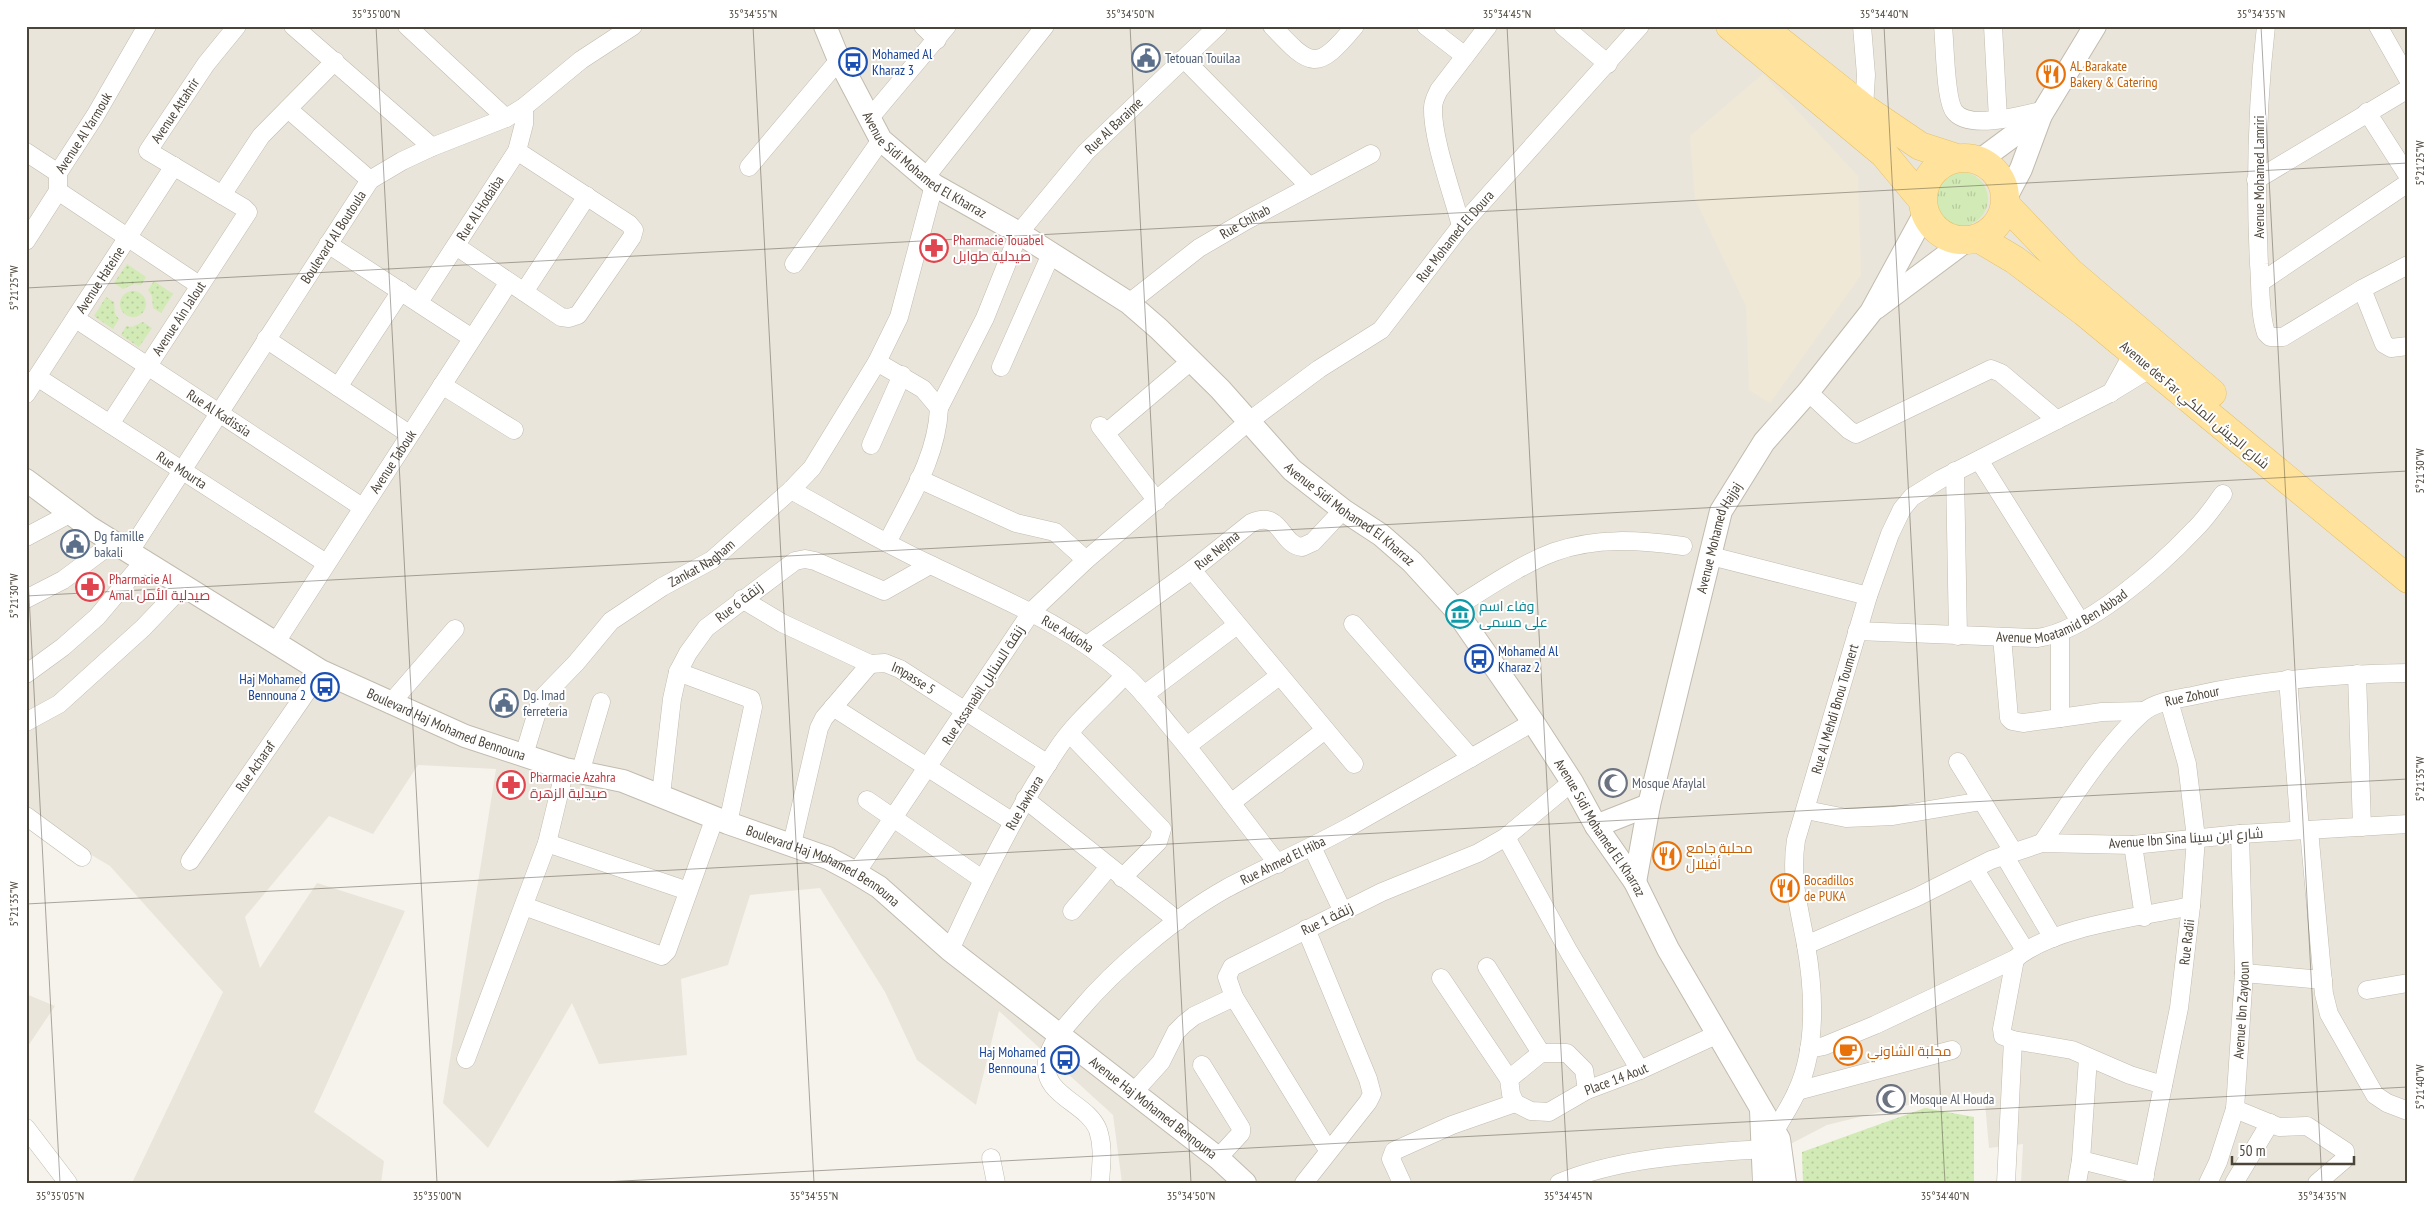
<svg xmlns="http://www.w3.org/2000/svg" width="2434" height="1209" viewBox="0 0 2434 1209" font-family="'PT Sans Narrow',Cairo,sans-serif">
<defs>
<pattern id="grass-tufts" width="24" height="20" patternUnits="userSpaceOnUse" patternTransform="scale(1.25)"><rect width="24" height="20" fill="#d2eab5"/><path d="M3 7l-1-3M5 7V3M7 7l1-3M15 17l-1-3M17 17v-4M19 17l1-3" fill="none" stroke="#b6ca9c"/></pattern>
<pattern id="park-dots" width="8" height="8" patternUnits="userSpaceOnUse" patternTransform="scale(1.25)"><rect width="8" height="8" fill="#d2eab5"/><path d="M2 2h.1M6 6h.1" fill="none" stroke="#b6ca9c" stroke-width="1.8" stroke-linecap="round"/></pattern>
</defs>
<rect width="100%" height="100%" fill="#f6f3ec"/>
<path fill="#eae5da" d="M26 26H2408V1183H2021L2023 1144 1989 1148 1984 1092 1908 1105 1827 1125 1752 1164 1751 1183H1122L1113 1115 999 1011 976 1105 917 1060 885 992 820 888 750 895 728 965 681 979 687 1055 599 1064 572 1003 488 1148 443 1103 496 769 418 765 373 834 329 816 245 917 260 968 317 883 405 911 314 1112 384 1161 381 1183H132L223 992 110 866 26 816Z
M26 994 55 1006 26 1049Z"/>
<path fill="#efe8d6" d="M1763 74 1858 176 1861 275 1770 403 1749 390 1746 306 1695 199 1690 136Z"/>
<path fill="url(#grass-tufts)" d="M1934 199a27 27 0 1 1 54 0a27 27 0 1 1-54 0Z"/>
<path fill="url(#park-dots)" d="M127 264 146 277 141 285 134 284 123 289 114 283Z
M154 281 173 294 161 313 153 308 152 296 148 290Z
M120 304a13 13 0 1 1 26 0a13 13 0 1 1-26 0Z
M106 297 114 302 115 314 119 319 113 329 94 316Z
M143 322 152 328 139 347 121 335 126 326 132 327Z
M1925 1108 1974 1117V1183H1803L1802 1152Z"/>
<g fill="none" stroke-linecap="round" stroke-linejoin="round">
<defs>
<g id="minor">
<path d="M293 26 432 147"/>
<path d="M407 26 506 118"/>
<path d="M923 26 937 40"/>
<path d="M1272 26C1311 67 1316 73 1355 26"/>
<path d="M1426 26 1465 56"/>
<path d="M1563 26 1608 64"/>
<path d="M1862 26 1866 75 1864 108"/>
<path d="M1943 26C1945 44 1945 98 1954 111 1968 131 2024 115 2044 110"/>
<path d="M1993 26 1998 119"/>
<path d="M2266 26C2257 105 2255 184 2259 264 2261 286 2259 312 2266 333L2270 337H2283L2362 289 2408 265"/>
<path d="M2378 26 2408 79"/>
<path d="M1184 59 1309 186"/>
<path d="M288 109 370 180"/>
<path d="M2367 112 2408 176"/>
<path d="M869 119 947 26"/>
<path d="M26 152 58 173"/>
<path d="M749 167 839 60"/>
<path d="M925 178 1045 26"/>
<path d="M2256 180 2408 89"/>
<path d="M58 191 199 285"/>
<path d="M222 195 261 136 335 61"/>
<path d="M1461 226C1453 195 1432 138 1433 108 1433 101 1436 96 1439 90L1488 26"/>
<path id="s1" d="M26 241 58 191V173L95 116 147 26"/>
<path d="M328 244 472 338"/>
<path d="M456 246 561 317 569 318 578 315 632 237 634 230 629 224 517 151"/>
<path d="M794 264 881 140"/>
<path d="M2261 282 2408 183"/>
<path d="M2362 289 2384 344 2391 348 2408 346"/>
<path d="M524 292 587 196"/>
<path id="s2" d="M419 302 517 151 524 124V107"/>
<path id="s3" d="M1129 303 1199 248 1247 220 1371 154"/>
<path id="s4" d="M76 319 362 507"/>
<path d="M266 339 409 434"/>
<path d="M877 362 923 389 939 408C937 458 909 499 887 543"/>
<path d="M1001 367 1051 254"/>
<path id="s5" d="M37 377 326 563"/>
<path d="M442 385 514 430"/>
<path d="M338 387 401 291"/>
<path d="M1808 392 1849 430 1856 434 1991 369 2001 373 2057 420"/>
<path d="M2111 393 2133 353"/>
<path id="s6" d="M26 394 174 166"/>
<path id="s7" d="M939 408 985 318 1019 233 1086 152 1218 26"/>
<path id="s8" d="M110 424 248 212 244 208 148 151 206 64 237 26"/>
<path d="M1100 426 1157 501"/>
<path d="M1106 433 1191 361"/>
<path d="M871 445 902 375"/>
<path d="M1979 460 2080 621"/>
<path d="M1955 471 1958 636"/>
<path d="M919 479 1016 523 1055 532 1086 560"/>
<path id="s9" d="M791 490C837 515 883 543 931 565 999 598 1068 624 1125 675 1142 690 1156 709 1170 726 1208 771 1242 818 1278 864"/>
<path d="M26 537 71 513"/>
<path id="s10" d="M130 551 370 180 402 161 432 147 506 118 524 107 581 60 633 26"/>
<path d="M1711 556 1868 596"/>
<path d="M1192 570 1354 764"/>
<path d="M26 599 63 580 114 542"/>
<path id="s11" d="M742 599 782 623 870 664 885 663 900 669 1048 764"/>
<path d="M1454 608C1486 589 1519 565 1554 552 1596 537 1639 540 1683 546"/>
<path d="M1353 624 1471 758"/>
<path id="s12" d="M1857 631 2037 638C2086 632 2160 566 2194 530 2205 520 2214 506 2223 494"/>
<path d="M2060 633V718L2102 712 2143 711"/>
<path d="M2002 637 2009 718 2012 721 2023 723 2060 718"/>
<path id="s13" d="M276 642 509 282"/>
<path id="s14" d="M1087 645 1192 570 1251 523C1282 509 1280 545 1302 547L1313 542 1343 510"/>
<path d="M678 672 751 699 753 707 728 823"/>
<path d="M26 674 63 647 97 617 145 560"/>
<path d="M2357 674 2362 827"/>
<path d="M2288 679 2300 830"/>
<path d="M1144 695 1237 625"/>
<path d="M390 704 455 629"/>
<path d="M833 707 1013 822"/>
<path d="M26 722 59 704 143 628 184 585"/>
<path d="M1070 734 1162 829 1158 842 1122 878"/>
<path d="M1187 746 1279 676"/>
<path id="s15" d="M524 755 541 699 576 663 611 621 662 587 712 560 791 490 812 468 877 362 899 317 934 185"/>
<path d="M1958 762 2013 851"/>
<path d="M580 773 601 702"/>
<path d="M661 795 672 699 678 672 688 653 706 628 795 561 805 559 815 561 884 591 930 565"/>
<path d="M1025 799 1178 921"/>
<path d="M867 800 982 879"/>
<path d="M1231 803 1325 730"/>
<path d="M1806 810 1846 818 1893 816 1982 801"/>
<path d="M26 816 82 857"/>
<path d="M2309 830 2324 994 2329 1014 2375 1095 2387 1103 2408 1111"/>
<path d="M1506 837 1569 952 1640 1070"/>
<path d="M547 843 688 891"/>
<path id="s16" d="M2042 843C2070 802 2105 746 2142 713 2154 702 2176 699 2192 696 2263 680 2335 674 2408 673"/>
<path d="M792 844 819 728 824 718 870 664"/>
<path d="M2133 845 2144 917"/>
<path d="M1312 847 1343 912"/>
<path d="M2004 855 2053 938"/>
<path id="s17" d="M190 861 321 671"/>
<path d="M1975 870 2025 950"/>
<path id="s18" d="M856 873 1032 611 1086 560 1248 422 1319 369 1381 330 1461 226 1640 26"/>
<path d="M524 906 662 956 667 951 715 817"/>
<path d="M1072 911 1109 867"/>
<path d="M1806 945 1917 897 1991 860 2042 843 2133 845 2240 834 2408 824"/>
<path id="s19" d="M950 950C982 880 1015 812 1058 748 1076 721 1103 699 1125 675"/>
<path d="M1487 967 1541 1053"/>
<path d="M2244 973 2323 980"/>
<path d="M1441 978 1509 1079 1511 1094 1515 1103"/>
<path d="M2367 990 2408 983"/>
<path d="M1234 997 1328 1150"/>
<path d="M2013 1040 2072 1050 2130 1075 2163 1085"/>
<path d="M1809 1049 1824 1046 1875 1025 2015 959C2053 926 2141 917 2191 906"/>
<path d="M466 1059 547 843 565 769"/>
<path d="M1202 1065 1241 1128V1133L1218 1158"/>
<path d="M1509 1079 1541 1053H1567L1584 1070 1587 1090"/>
<path d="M1797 1091 1952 1050"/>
<path d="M1133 1093 1161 1062 1176 1032 1184 1024 1194 1016 1234 997 1227 977 1232 967 1382 892 1478 853 1506 837 1572 782"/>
<path id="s20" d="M1515 1103 1531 1111 1549 1112 1587 1090 1640 1070 1718 1034"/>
<path d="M2235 1109 2279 1127 2307 1126 2345 1151V1159L2317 1183"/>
<path d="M26 1128 68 1183"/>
<path id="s21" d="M1764 1133 1775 1131C1782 1118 1791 1105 1797 1091 1817 1048 1814 990 1806 945 1799 907 1790 878 1796 840L1868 596 1890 534 1902 509 1912 497 1941 479 2110 393 2151 368"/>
<path d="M991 1158 996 1183"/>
<path d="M2081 1160 2145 1176"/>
<path id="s22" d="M1100 1183C1101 1165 1104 1148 1098 1130 1087 1102 1041 1096 1047 1061 1050 1042 1067 1025 1079 1011 1116 967 1177 916 1227 888 1267 867 1309 849 1349 827 1410 792 1472 758 1533 722"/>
<path d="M1304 1183 1368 1102 1372 1094 1368 1079 1306 929"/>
<path d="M1402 1183 1391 1159 1394 1151 1452 1125 1515 1103"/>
<path d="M1559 1183C1622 1157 1694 1154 1762 1149"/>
<path d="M2006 1183 2013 1040 2003 1036 2002 1029 2015 959"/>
<path d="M2077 1183 2081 1160 2088 1058"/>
<path id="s23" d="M2143 1183 2179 1008 2191 906 2196 838 2187 764 2169 701"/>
<path id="s24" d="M2208 1183 2218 1162 2235 1109 2244 973 2240 834"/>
<path d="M2234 1183 2270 1123"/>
</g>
<g id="tertiary">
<path id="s25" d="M825 26 839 60 881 140 934 185 1019 233 1129 303 1159 329 1220 389 1292 470 1343 510 1381 535 1412 562 1454 608 1533 722 1572 782 1596 826 1635 882 1668 949 1779 1139 1785 1183"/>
<path d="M1979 161 2041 115"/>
<path d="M2005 199 2021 169 2041 115 2095 26"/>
<path d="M1876 308 1967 240"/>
<path id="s26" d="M26 480 89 527 321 671 465 736 565 769 623 781 728 823 828 858 856 873 879 887 950 950 1218 1158 1245 1183"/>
<path d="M1596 826 1649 805"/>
<path id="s27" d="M1635 882 1649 805 1721 511 1764 442 1808 392 1871 312 1925 213"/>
<path d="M1761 1110 1764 1183"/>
</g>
<path id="primary" d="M1730 26 1884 154 1923 201
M1761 26 1864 108 1920 146 1957 158
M1923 199a41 41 0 1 1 82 0a41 41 0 1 1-82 0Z
M2005 204 2070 272 2212 393
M1978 238 2015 260 2084 312 2408 579"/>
</defs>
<use href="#minor" stroke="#c2bbae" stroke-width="19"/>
<use href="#tertiary" stroke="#c2bbae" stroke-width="24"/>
<use href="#primary" stroke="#e6c16a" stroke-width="29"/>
<use href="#minor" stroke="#fff" stroke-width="18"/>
<use href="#tertiary" stroke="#fff" stroke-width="22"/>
<use href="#primary" stroke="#ffe39c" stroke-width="28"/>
</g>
<path fill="none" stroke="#4b4439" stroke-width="1" stroke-opacity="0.45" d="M376 26 437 1183M753 26 814 1183M1130 26 1191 1183M1507 26 1568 1183M1884 26 1945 1183M2261 26 2322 1183M26 288 2408 163M26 539 60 1183M26 596 2408 471M26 904 2408 779M585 1183 2408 1087"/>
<defs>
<symbol id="civic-ring" viewBox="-11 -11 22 22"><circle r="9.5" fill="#fff" stroke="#5c6f8a" stroke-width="1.5"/><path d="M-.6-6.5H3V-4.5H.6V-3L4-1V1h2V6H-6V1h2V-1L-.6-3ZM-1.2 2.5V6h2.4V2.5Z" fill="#5c6f8a"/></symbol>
<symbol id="bus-ring" viewBox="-11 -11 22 22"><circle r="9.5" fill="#fff" stroke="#1a4fb4" stroke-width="1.5"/><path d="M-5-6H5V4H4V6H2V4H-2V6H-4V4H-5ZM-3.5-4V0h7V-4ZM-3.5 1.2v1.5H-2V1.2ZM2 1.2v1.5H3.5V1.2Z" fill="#1a4fb4"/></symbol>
<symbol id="restaurant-ring" viewBox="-11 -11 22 22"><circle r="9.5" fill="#fff" stroke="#e8710a" stroke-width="1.5"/><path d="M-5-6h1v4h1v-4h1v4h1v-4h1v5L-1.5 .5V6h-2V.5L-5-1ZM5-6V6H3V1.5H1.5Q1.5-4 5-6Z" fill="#e8710a"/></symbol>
<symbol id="pharmacy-ring" viewBox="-11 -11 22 22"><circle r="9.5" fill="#fff" stroke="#e0444e" stroke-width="1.5"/><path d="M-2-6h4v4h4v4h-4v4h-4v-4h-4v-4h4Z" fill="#e0444e"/></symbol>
<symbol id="museum-ring" viewBox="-11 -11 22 22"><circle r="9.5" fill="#fff" stroke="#0f9aa8" stroke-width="1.5"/><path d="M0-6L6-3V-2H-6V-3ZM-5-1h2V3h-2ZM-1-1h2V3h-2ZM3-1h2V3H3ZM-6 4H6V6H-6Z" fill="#0f9aa8"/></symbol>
<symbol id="mosque-ring" viewBox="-11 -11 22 22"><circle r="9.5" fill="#fff" stroke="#6b7280" stroke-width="1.5"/><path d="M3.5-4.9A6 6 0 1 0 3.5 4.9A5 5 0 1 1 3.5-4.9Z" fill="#6b7280"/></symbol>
<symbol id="cafe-ring" viewBox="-11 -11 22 22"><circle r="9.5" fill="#fff" stroke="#e8710a" stroke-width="1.5"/><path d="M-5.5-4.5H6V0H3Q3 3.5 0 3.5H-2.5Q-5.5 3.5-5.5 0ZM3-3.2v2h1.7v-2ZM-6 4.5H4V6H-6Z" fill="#e8710a"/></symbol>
</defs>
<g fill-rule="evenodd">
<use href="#civic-ring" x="1130" y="42" width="32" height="32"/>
<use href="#bus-ring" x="837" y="46" width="32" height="32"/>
<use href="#restaurant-ring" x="2035" y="58" width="32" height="32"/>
<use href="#pharmacy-ring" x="918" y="232" width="32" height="32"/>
<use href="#civic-ring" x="59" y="528" width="32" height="32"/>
<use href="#pharmacy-ring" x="74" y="571" width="32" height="32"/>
<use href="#museum-ring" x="1444" y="598" width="32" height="32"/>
<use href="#bus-ring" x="1463" y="643" width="32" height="32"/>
<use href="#bus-ring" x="309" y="671" width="32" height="32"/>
<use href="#civic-ring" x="488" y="687" width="32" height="32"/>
<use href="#mosque-ring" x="1597" y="767" width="32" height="32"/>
<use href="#pharmacy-ring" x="495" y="769" width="32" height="32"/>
<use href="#restaurant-ring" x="1651" y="840" width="32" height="32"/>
<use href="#restaurant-ring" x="1769" y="872" width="32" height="32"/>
<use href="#cafe-ring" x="1832" y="1035" width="32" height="32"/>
<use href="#bus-ring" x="1049" y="1044" width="32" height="32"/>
<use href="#mosque-ring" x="1875" y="1083" width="32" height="32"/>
</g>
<g text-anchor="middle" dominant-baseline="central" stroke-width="4" stroke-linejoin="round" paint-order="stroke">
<g font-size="14" fill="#164399" stroke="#fff" text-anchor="start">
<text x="872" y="54">Mohamed Al<tspan x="872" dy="16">Kharaz 3</tspan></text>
<text x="1498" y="651">Mohamed Al<tspan x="1498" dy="16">Kharaz 2</tspan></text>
<text x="306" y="679" text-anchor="end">Haj Mohamed<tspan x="306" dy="16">Bennouna 2</tspan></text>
<text x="1046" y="1052" text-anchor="end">Haj Mohamed<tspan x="1046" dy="16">Bennouna 1</tspan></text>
</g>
<g font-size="14" fill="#4e5e75" stroke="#fff" text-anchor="start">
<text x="1165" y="58">Tetouan Touilaa</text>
<text x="94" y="536">Dg famille<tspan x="94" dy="16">bakali</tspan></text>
<text x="523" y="695">Dg. Imad<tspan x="523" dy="16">ferreteria</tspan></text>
</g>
<g font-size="14" fill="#c56008" stroke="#fff" text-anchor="start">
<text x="2070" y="66">AL Barakate<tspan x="2070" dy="16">Bakery &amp; Catering</tspan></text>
<text x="1686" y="848">محلبة جامع<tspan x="1686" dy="16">أفيلال</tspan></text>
<text x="1804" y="880">Bocadillos<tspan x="1804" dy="16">de PUKA</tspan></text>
<text x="1867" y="1051">محلبة الشاوني</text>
</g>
<g font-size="14" fill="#4b4439" stroke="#fff">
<text stroke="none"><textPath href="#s8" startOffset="419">Avenue Attahrir</textPath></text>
<text stroke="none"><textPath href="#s7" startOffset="336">Rue Al Baraime</textPath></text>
<text stroke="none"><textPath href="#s1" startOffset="125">Avenue Al Yarmouk</textPath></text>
<text stroke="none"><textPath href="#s25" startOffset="176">Avenue Sidi Mohamed El Kharraz</textPath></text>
<text transform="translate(2259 177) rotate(-90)">Avenue Mohamed Lamriri</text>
<text stroke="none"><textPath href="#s2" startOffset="112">Rue Al Hodaiba</textPath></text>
<text stroke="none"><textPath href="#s3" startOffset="142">Rue Chihab</textPath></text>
<text stroke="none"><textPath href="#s10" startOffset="374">Boulevard Al Boutoula</textPath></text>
<text stroke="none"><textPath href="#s18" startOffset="884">Rue Mohamed El Doura</textPath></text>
<text stroke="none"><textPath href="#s6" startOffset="136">Avenue Hateine</textPath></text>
<text stroke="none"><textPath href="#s8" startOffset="126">Avenue Ain Jalout</textPath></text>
<text transform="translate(2195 405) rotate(40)">Avenue des Far شارع الجيش الملكي</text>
<text stroke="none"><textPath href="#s4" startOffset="171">Rue Al Kadissia</textPath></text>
<text stroke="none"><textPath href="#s13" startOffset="215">Avenue Tabouk</textPath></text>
<text stroke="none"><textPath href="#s5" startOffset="172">Rue Mourta</textPath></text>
<text stroke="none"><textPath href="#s25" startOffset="731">Avenue Sidi Mohamed El Kharraz</textPath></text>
<text stroke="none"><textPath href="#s27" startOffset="355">Avenue Mohamed Hajjaj</textPath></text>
<text stroke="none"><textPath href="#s14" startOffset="161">Rue Nejma</textPath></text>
<text stroke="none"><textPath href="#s15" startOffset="271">Zankat Nagham</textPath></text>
<text transform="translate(739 602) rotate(-38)">Rue 6 زنقة</text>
<text stroke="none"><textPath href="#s12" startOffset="210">Avenue Moatamid Ben Abbad</textPath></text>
<text stroke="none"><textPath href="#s9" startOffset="312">Rue Addoha</textPath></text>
<text stroke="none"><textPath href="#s11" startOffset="191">Impasse 5</textPath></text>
<text transform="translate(983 685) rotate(-57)">Rue Assanabil زنقة السنابل</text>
<text stroke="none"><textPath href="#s16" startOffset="218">Rue Zohour</textPath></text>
<text stroke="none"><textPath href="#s21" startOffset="448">Rue Al Mehdi Bnou Toumert</textPath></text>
<text stroke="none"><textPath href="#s26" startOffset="488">Boulevard Haj Mohamed Bennouna</textPath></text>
<text stroke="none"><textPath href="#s17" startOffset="115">Rue Acharaf</textPath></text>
<text stroke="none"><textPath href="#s19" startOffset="165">Rue Jawhara</textPath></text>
<text stroke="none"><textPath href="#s25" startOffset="1136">Avenue Sidi Mohamed El Kharraz</textPath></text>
<text transform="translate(2186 838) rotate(-4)">Avenue Ibn Sina شارع ابن سينا</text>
<text stroke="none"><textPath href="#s22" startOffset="459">Rue Ahmed El Hiba</textPath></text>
<text stroke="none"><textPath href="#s26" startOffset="892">Boulevard Haj Mohamed Bennouna</textPath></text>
<text transform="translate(1327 919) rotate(-26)">Rue 1 زنقة</text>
<text stroke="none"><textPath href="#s23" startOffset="245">Rue Radii</textPath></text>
<text stroke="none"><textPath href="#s24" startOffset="178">Avenue Ibn Zaydoun</textPath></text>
<text stroke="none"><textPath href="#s20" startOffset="111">Place 14 Aout</textPath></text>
<text stroke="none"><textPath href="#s26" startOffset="1304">Avenue Haj Mohamed Bennouna</textPath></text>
</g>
<g font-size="14" fill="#be3a42" stroke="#fff" text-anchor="start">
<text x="953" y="240">Pharmacie Touabel<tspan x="953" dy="16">صيدلية طوابل</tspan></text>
<text x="109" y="579">Pharmacie Al<tspan x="109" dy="16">Amal صيدلية الأمل</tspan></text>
<text x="530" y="777">Pharmacie Azahra<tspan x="530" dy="16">صيدلية الزهرة</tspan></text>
</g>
<g font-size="14" fill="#0d838f" stroke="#fff" text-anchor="start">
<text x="1479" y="606">وفاء اسم<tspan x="1479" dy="16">على مسمى</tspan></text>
</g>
<g font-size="14" fill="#5b616d" stroke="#fff" text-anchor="start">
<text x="1632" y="783">Mosque Afaylal</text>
<text x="1910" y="1099">Mosque Al Houda</text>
</g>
</g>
<rect width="2434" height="1209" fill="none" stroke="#ffffff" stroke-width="55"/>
<path d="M2232 1156v8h122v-8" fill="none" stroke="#4b4439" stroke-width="2.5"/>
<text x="2239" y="1156" font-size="15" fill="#4b4439" stroke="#ffffff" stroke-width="4" paint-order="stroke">50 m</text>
<rect x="28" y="28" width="2378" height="1154" fill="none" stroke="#4b4439" stroke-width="2"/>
<g font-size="12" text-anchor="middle" fill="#4b4439">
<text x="376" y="18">35°35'00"N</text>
<text x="753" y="18">35°34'55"N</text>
<text x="1130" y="18">35°34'50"N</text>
<text x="1507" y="18">35°34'45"N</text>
<text x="1884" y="18">35°34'40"N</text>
<text x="2261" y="18">35°34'35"N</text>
<text transform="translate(2420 163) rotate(-90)" y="4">5°21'25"W</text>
<text transform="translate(14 288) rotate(-90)" y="4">5°21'25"W</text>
<text transform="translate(2420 471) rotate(-90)" y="4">5°21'30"W</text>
<text transform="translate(14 596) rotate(-90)" y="4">5°21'30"W</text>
<text transform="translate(2420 779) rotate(-90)" y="4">5°21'35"W</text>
<text transform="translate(14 904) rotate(-90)" y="4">5°21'35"W</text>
<text transform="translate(2420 1087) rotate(-90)" y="4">5°21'40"W</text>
<text x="60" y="1200">35°35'05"N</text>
<text x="437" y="1200">35°35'00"N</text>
<text x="814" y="1200">35°34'55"N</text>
<text x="1191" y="1200">35°34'50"N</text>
<text x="1568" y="1200">35°34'45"N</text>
<text x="1945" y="1200">35°34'40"N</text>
<text x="2322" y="1200">35°34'35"N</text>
</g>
</svg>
